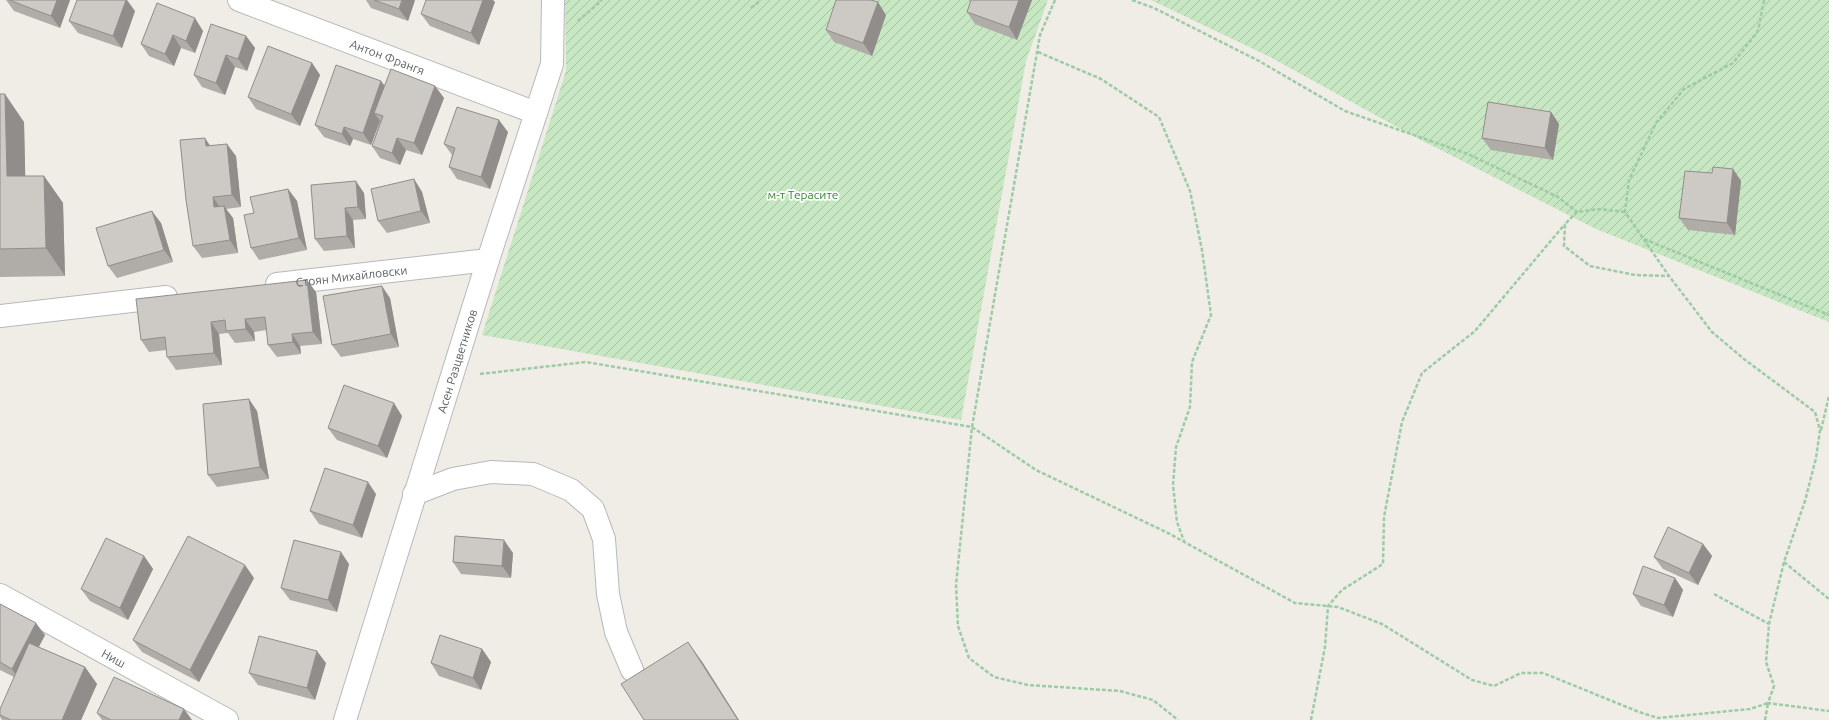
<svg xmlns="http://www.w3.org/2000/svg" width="1829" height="720" viewBox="0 0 1829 720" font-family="Ubuntu,sans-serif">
<defs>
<pattern id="garden-furrows" width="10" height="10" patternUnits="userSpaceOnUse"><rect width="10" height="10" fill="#c6e7c2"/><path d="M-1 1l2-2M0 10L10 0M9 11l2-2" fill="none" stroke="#a4bfa1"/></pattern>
</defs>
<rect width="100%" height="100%" fill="#f0ede6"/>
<path fill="url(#garden-furrows)" d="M565 0H1048L1026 61 961 420 482 335 566 71Z
M1151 0H1829V322L1596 229 1417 138 1270 57Z"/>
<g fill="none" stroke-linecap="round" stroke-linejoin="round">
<defs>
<g id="minor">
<path id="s1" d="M239 0 536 113"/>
<path id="s2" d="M277 284 488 260"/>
<path d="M0 316 166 297"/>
<path d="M414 494 453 479 491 472 533 474 571 490 593 509 604 539 608 594 616 632 632 670"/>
<path id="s3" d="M0 595 227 720"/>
<path id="s4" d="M345 720 488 260 552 64 553 0"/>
</g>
</defs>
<use href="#minor" stroke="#b6b9bc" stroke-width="24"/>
<path stroke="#9ccba5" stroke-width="2.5" stroke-dasharray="4 2" stroke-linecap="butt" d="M1055 0 1040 35 972 427 956 585 958 626 969 658 994 677 1028 685 1120 691 1153 700 1178 720
M1132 0 1154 8 1259 61 1345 111 1468 154 1558 197 1577 212
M1764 0 1758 31 1733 63 1684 89 1656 123 1629 180 1625 212 1669 276 1712 332 1744 359 1815 412 1820 430 1816 458 1805 501 1784 562 1769 624 1766 662 1774 686 1768 703 1829 711
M751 8 761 0
M578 21 602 0
M1038 52 1101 79 1159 117 1190 191 1202 250 1211 315 1192 362 1190 407 1176 447 1173 485 1177 522 1184 541
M1625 212 1599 209 1577 212 1565 224 1564 246 1590 266 1635 275 1669 276
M1644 239 1829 315
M480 374 586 362 972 427 1036 470 1168 533 1295 603 1338 607 1382 624 1472 680 1494 686 1521 673H1543L1639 712 1658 718 1750 709 1768 703 1765 720
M1821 430 1829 396
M1784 562 1829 599
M1714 594 1769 624
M1311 720 1325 647 1328 606 1342 590 1383 564 1384 517 1402 422 1422 373 1475 331 1565 224"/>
<use href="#minor" stroke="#fff" stroke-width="22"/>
</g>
<path fill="#b0ada9" d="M6 0H70L60 28 14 11Z
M366 0H415L408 21 371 8Z
M971 0H1032L1017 40 975 24 967 12Z
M495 2 479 45 430 26 421 14Z
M157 3 203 31 195 53 181 48 174 66 149 56 141 44Z
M135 11 122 48 78 33 69 21Z
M886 15 872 56 834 42 826 30Z
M246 36 255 48 247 71 235 67 225 95 202 87 194 75Z
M312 63 320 75 300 126 256 109 248 97Z
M381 81 385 86H435L444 98 422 155 406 150 400 165 380 158 372 146 380 122V121L371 145 353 139 350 146 324 137 315 125Z
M0 94 24 122 25 176H44L63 203 65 276 0 277Z
M1551 112 1559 124 1553 160 1491 150 1482 138Z
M508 132 490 189 457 179 449 167 452 155 444 144Z
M210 146 236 156 241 207 226 209 233 218 238 253 202 258 193 246Z
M1733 169 1741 181 1735 235 1688 230 1679 218 1712 173Z
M414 179 422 192 430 223 387 233 378 221Z
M311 185 364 193 366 219 353 220 355 248 324 251 315 239Z
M288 189 297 201 307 250 259 260 251 248 254 213Z
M161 223 173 262 117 278 108 266Z
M316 292 322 344 300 346 301 354 277 357 268 345 267 330 254 332 255 341 235 343 228 333 219 334 222 365 176 370 167 357V350L149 352 141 340Z
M390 298 399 347 341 357 332 345Z
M257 411 269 479 217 487 208 475Z
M402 416 387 458 337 440 328 428Z
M376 494 362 538 319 524 310 511Z
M1703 544 1712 556 1698 585 1663 569 1654 557Z
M513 553 511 578 461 574 453 562Z
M144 556 153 569 128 620 90 601 81 589Z
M349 564 337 612 290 600 281 588Z
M254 578 199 682 142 652 133 640Z
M1675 578 1683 590 1673 617 1641 606 1633 594Z
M0 604 45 635 39 647 85 667 97 684 81 720H11L14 677 0 670Z
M482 649 491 662 481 690 439 676 431 663Z
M326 663 315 700 258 685 249 673Z
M97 713 192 720H102Z
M0 715 11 720H2L0 717Z"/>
<path fill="#908d8a" d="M57 0H70L60 28 51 16Z
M126 0H127L135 11 122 48 113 36Z
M402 0H415L408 21 399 9Z
M483 0H493L495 2 479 45 471 33Z
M1019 0H1032L1017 40 1009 27Z
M878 2 886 15 872 56 863 43Z
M195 18 203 31 195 53 186 41Z
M173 35 181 48 174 66 165 54Z
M246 36 255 48 247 71 238 59Z
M226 55 235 67 225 95 216 83Z
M312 63 320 75 300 126 291 114Z
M381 81 389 93 374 113 380 121 371 145 363 133Z
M435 86 444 98 422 155 414 143Z
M5 94 24 122 26 204 7 176Z
M1551 112 1559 124 1553 160 1545 148Z
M499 120 508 132 490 189 481 177Z
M344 127 353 139 350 146 342 134Z
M205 138 213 150 206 146Z
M397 138 406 150 400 165 392 153Z
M227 144 236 156 241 207 232 195Z
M1733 169 1741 181 1735 235 1727 223Z
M44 176 63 203 65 276 46 248Z
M414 179 422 192 430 223 421 211Z
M356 181 364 193 366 219 358 207Z
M288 189 297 201 307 250 299 238Z
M213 197 221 209 214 207Z
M224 206 233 218 238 253 230 240Z
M345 208 353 220 355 248 347 236Z
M152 211 161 223 173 262 164 250Z
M307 280 316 292 322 344 313 332Z
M382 286 390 298 399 347 391 334Z
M245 319 254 332 255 341 246 329Z
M211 322 219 334 222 365 214 353Z
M292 334 300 346 301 354 293 342Z
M249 399 257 411 269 479 260 467Z
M394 403 402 416 387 458 378 446Z
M368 482 376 494 362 538 353 525Z
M504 540 513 553 511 578 502 566Z
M1703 544 1712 556 1698 585 1689 573Z
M341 552 349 564 337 612 328 600Z
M144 556 153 569 128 620 120 608Z
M245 565 254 578 199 682 190 670Z
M1675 578 1683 590 1673 617 1664 605Z
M36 623 45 635 20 681 12 669Z
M688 642 703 663 739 720H738Z
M482 649 491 662 481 690 473 678Z
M317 651 326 663 315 700 307 688Z
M85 667 97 684 81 720H62Z
M184 709 192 720H179Z"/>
<path fill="#cdc9c5" stroke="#908d8a" d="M9 0H57L51 16Z
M77 0H126L113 36 69 21Z
M374 0H402L399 9Z
M426 0H483L471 33 421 14Z
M836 0H871L878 2 863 43 826 30Z
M971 0H1019L1009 27 967 12Z
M157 3 195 18 186 41 173 35 165 54 141 44Z
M211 24 246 36 238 59 226 55 216 83 194 75Z
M268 46 312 63 291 114 248 97Z
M336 65 381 81 363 133 344 127 342 134 315 125Z
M391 69 435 86 414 143 397 138 392 153 372 146 383 116 374 113Z
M0 94H5L7 176H44L46 248 0 249Z
M1488 102 1551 112 1545 148 1482 138Z
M457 107 499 120 481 177 449 167 455 148 444 144Z
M205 138 206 146 227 144 232 195 213 197 214 207 224 206 230 240 193 246 186 200 180 140Z
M1713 167 1733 169 1727 223 1679 218 1685 171 1712 173Z
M414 179 421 211 378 221 371 189Z
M356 181 358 207 345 208 347 236 315 239 311 185Z
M288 189 299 238 251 248 244 215 254 213 250 197Z
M152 211 164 250 108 266 96 228Z
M307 280 313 332 292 334 293 342 268 345 265 317 245 319 246 329 226 331 225 320 211 322 214 353 167 357 165 337 141 340 136 299Z
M382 286 391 334 332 345 323 296Z
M344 385 394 403 378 446 328 428Z
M249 399 260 467 208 475 203 404Z
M325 468 368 482 353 525 310 511Z
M1668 527 1703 544 1689 573 1654 557Z
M188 536 245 565 190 670 133 640Z
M455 536 504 540 502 566 453 562Z
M106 538 144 556 120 608 81 589Z
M294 540 341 552 328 600 281 588Z
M1643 566 1675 578 1664 605 1633 594Z
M0 604 36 623 12 669 0 662Z
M440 635 482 649 473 678 431 663Z
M259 636 317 651 307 688 249 673Z
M688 642 738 720H644L621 684Z
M29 643 85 667 62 720H11L0 715V709Z
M114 677 184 709 179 720H111L97 713Z"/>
<g text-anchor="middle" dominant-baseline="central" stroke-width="3.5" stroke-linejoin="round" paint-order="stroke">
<g font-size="12" fill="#5d6266" stroke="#fff">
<text stroke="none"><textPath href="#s1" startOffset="159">Антон Франгя</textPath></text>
<text stroke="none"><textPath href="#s2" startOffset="75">Стоян Михайловски</textPath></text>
<text stroke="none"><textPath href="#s4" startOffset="376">Асен Разцветников</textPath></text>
<text stroke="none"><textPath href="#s3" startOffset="130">Ниш</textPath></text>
</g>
<g font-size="12" fill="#388634" stroke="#fff">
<text x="803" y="194">м-т Терасите</text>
</g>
</g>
</svg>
